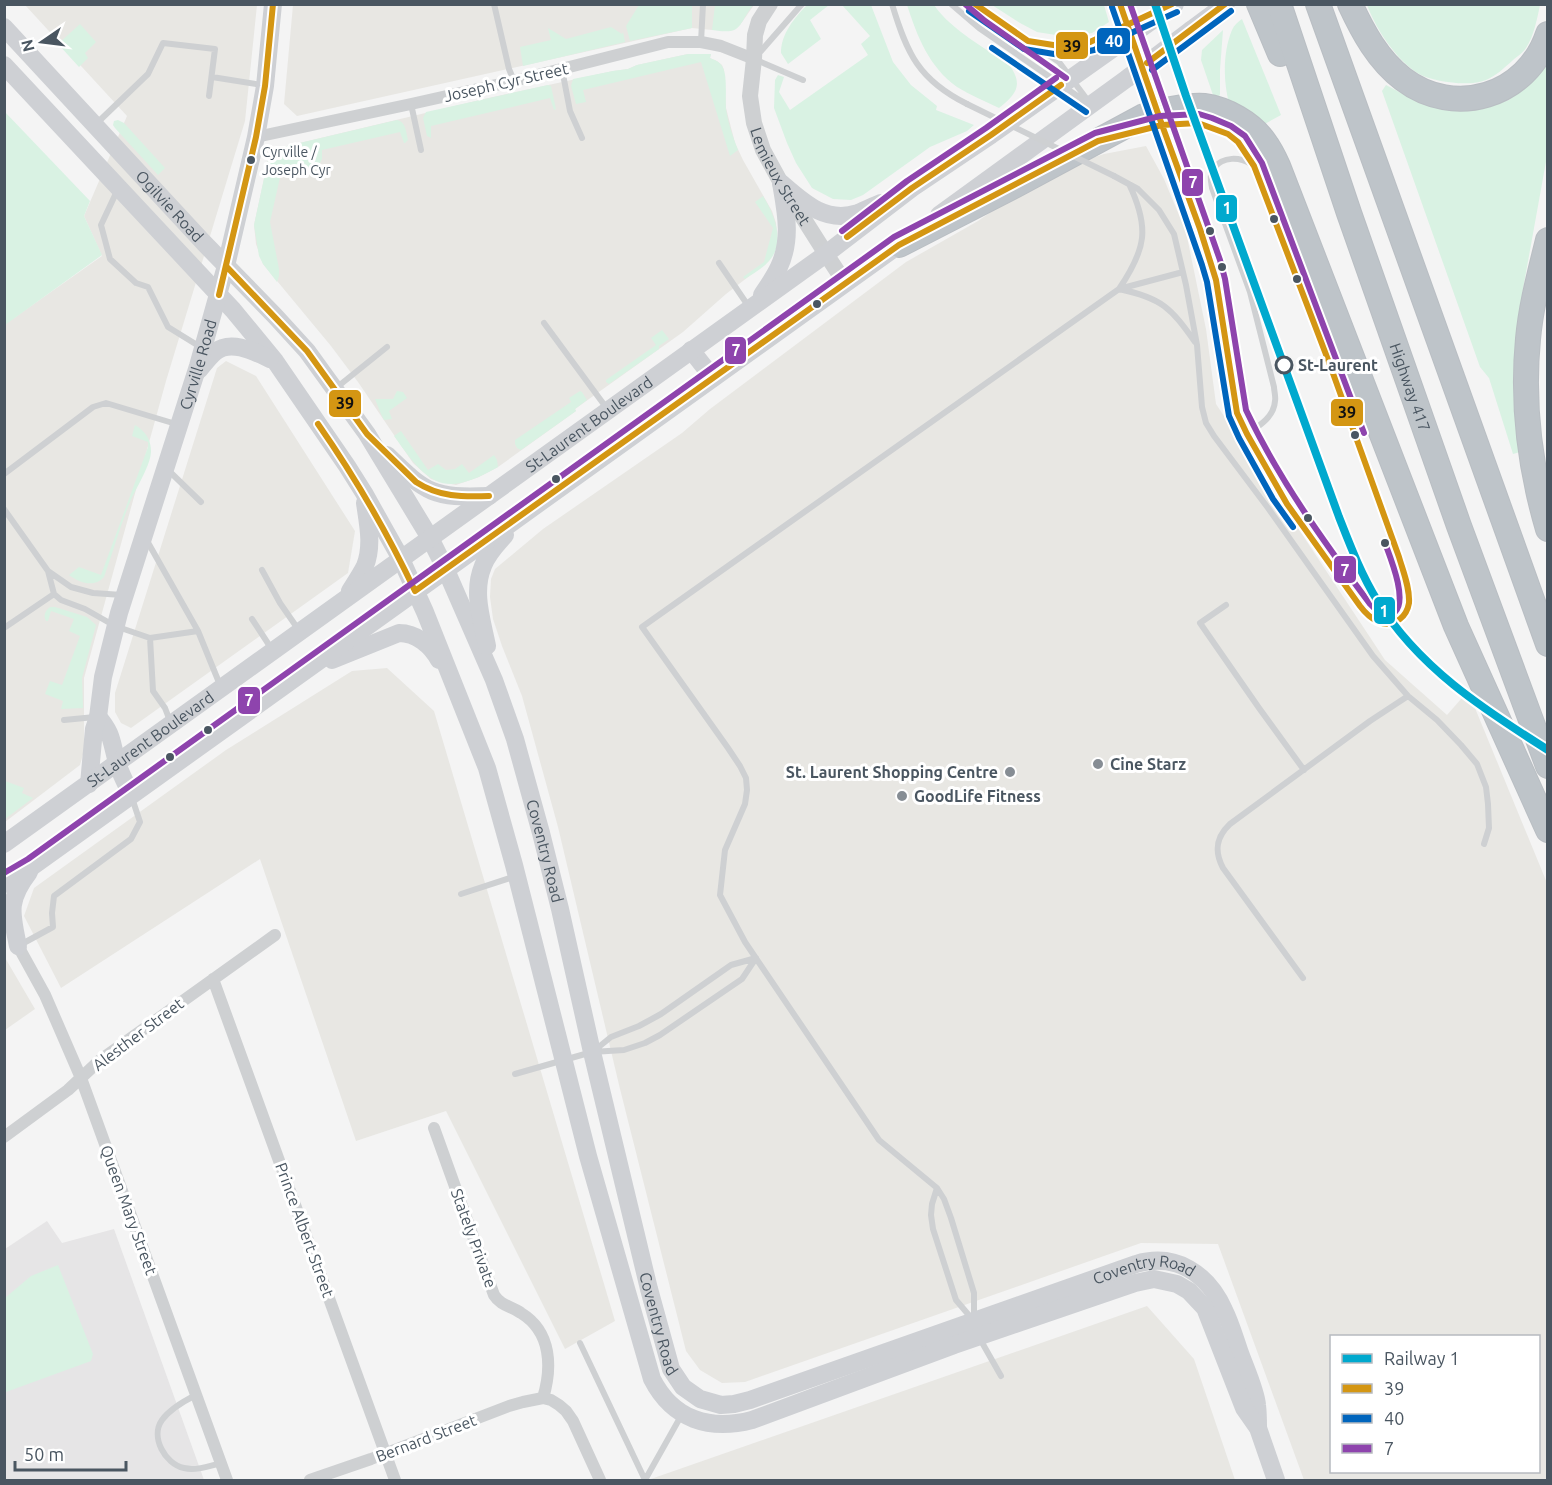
<svg xmlns="http://www.w3.org/2000/svg" width="1552" height="1485" viewBox="0 0 1552 1485" font-family="Ubuntu,sans-serif">
<rect width="100%" height="100%" fill="#f4f4f4"/>
<path fill="#e8e7e3" fill-rule="evenodd" d="M25 5H257L245 121 166 381 84 678V751L80 765 5 822 4 325 102 256 84 216 127 116Z
M293 5H754L740 25 712 30 692 28 297 116 284 104Z
M688 54H711L710 58 717 61 722 65 724 70 726 108 735 143 743 160 772 211 776 223 777 234 776 246 769 261 726 294 683 332 575 409 576 411 498 467 479 477 456 485 441 482 431 479 413 463 358 382 331 346 263 264 256 244 254 225 268 160 275 150 287 146 484 99 613 71 628 69 637 65Z
M1146 146 1164 179 1186 232 1206 329 1216 404 1385 660 1447 715 1468 691 1547 883V1480H1304L1218 1244 1141 1243 745 1382 722 1383 700 1370 686 1351 620 1089 558 827 522 696 502 646 493 619 490 597 491 579 495 569 543 529 682 433 710 409 906 262 978 221 1039 178 1065 167 1104 154ZM1332 1336H1538V1472H1332Z
M226 361 256 376 355 531 348 573 131 728 121 723 115 712V693L217 368Z
M387 668 434 711 615 1321 565 1349 446 1111 356 1141 260 859 61 988 24 916 34 888 226 750 352 671Z
M4 956 35 1009 5 1030H4Z
M1147 1306 1194 1359 1235 1480H648Z"/>
<path fill="#e6e5e6" d="M47 1221 62 1243 114 1229 204 1480H5V1249Z"/>
<path fill="#d9f2e3" d="M808 4 829 5 810 20 821 39 788 64 781 53C781 34 794 18 808 4Z
M639 5H692V28L630 41 626 26Z
M715 5V4L753 5C737 26 743 35 712 30Z
M842 5H871L893 62 911 85 937 106 936 110 974 125 967 131 930 147 863 195 851 200 833 199 812 188 796 163 787 143 774 108 775 80 778 75 784 77 779 92 790 110 868 55 861 44 870 36Z
M907 5H934C952 31 985 47 1010 66 1024 86 1015 95 999 108 985 101 970 95 957 87 929 67 917 36 907 5Z
M992 5H1104L1109 22 1092 33 1068 37 1037 32 1020 23Z
M1367 5H1540C1537 19 1534 36 1526 48 1523 53 1516 57 1512 61 1504 68 1496 76 1486 80 1470 87 1434 82 1419 74 1396 60 1376 29 1367 5Z
M1242 19 1281 115 1263 125 1229 103C1223 81 1223 51 1232 30 1234 25 1238 22 1242 19Z
M80 24 96 42 85 53 88 58 79 67 58 44Z
M611 27 622 34 623 32 625 42 523 66 520 47 551 40 548 28 566 39Z
M1223 30 1220 70V94L1218 100 1214 98 1201 60 1202 50Z
M688 54H711L710 58C714 60 719 61 722 66 728 75 725 97 726 109 728 123 733 137 738 150L730 156 701 62 583 90 586 102 576 104 571 86 573 79 613 71 628 69 637 65Z
M1547 58V156L1523 289 1516 350 1520 452 1513 454 1489 378 1480 367 1382 91 1386 85 1407 96 1452 110 1478 108 1509 100 1543 68Z
M548 85 551 86 556 109 554 110 550 98 431 126V138L427 136 423 118 426 112Z
M5 112 90 201 84 216 102 255 5 325Z
M118 120 124 123 165 168 158 175 115 128 113 125 114 121Z
M397 120C406 122 406 132 408 140L405 143H404L400 132 322 150V159L319 165 281 173 270 222 279 269V276L277 282 263 264 259 256 254 225 268 160 275 150 287 146Z
M763 196C774 214 787 243 768 262 762 269 752 274 745 279L743 277 764 262 773 228 755 202Z
M662 330 669 339 659 346V349L609 384 606 382V380L656 345 651 338Z
M397 391 403 392 407 398 389 411 392 419 384 420 381 414 375 399H393Z
M580 391 582 392 587 400 575 409 576 411 521 450 517 448 515 444V440L571 402 569 398Z
M135 425C145 431 151 439 151 451 151 465 136 488 130 502 120 526 113 552 104 577 94 588 80 583 69 575L79 567 101 575 148 447V442L132 436Z
M401 431 428 470 438 464 446 470 455 469 462 464 469 473 494 455 497 460 498 467C442 499 428 484 394 436Z
M50 607H55L87 617 96 625 82 678 83 708 61 709 63 701 45 694 50 681 62 685 80 636 69 631 74 619 51 611 48 621H46C43 615 45 611 50 607Z
M5 781 24 788 22 793 33 798 5 819Z
M58 1265 93 1354 91 1361 6 1392 4 1387 5 1298 31 1276Z"/>
<g fill="none" stroke-linecap="round" stroke-linejoin="round">
<defs>
<g id="motorway">
<path d="M1259 4 1280 54"/>
<path id="s5" d="M1279 4 1349 213 1459 526 1548 766"/>
<path d="M1318 4 1548 644"/>
<path d="M1350 4C1363 32 1378 60 1403 79 1454 118 1527 97 1548 34"/>
<path d="M1171 109C1182 107 1193 105 1204 106 1226 109 1251 123 1264 141 1270 149 1274 157 1278 166L1456 626 1548 830"/>
<path d="M1548 240C1540 273 1531 305 1528 339 1522 402 1530 468 1548 529"/>
<path d="M899 245 1014 186 1144 116"/>
</g>
</defs>
<use href="#motorway" stroke="#b9bec3" stroke-width="26"/>
<path stroke="#ced0d2" stroke-width="6" d="M494 4 509 69 514 81
M802 4 754 59 803 80
M892 4C907 54 919 80 967 104
M951 4 979 28 1089 104
M974 4 1059 62 1089 102
M1120 4 1128 28
M1132 38 1156 108
M701 42 703 4
M1032 42C1067 49 1080 46 1113 32
M562 69 570 111 582 138
M212 77 262 85
M411 104 421 150
M1162 123 1211 262 1216 280 1237 413 1247 434 1287 504 1360 606C1366 614 1371 620 1381 623 1394 627 1408 616 1409 602 1409 590 1405 578 1402 567 1394 539 1383 512 1374 485 1336 378 1296 272 1254 166 1249 159 1244 149 1238 142 1223 126 1198 122 1176 124
M96 124 148 74 163 43 215 49 209 96
M1114 176 1138 189 1159 210 1174 234 1186 285 1197 345 1202 407 1206 423 1214 436 1268 508 1373 656 1408 696 1437 720 1461 745 1477 764 1486 787 1488 804 1489 828 1484 844
M1129 184C1150 228 1146 249 1119 289 1162 298 1171 308 1195 342
M117 191 101 225 110 259 136 283 148 287 168 327 202 348
M719 263 749 307
M544 323 608 410
M336 388 387 347
M1247 434C1259 426 1274 417 1275 401 1276 397 1274 391 1274 387L1250 292 1212 188C1211 181 1209 174 1214 168 1223 156 1240 157 1251 164
M167 469 201 502
M4 474 93 407 106 403 176 424
M4 509 48 571 54 594 61 600 85 609 115 626 150 638
M146 539 198 631 220 685
M262 570 280 603 298 629
M48 571 71 587 93 593 122 595
M1226 605 1200 623 1259 708 1304 770
M252 619 271 648
M4 628 54 594
M64 720 95 717
M170 721 165 708 153 691 150 638 198 631
M461 894 513 877
M20 945 53 927 52 913 54 896 131 839 140 822 132 798
M1303 978 1223 868C1214 851 1216 837 1230 824L1370 721 1408 696
M595 1050 611 1037 639 1026 661 1014 731 965 756 958
M515 1074 592 1052 624 1050 645 1043 660 1035 742 979 756 958
M937 1188 932 1204 931 1215 933 1229 956 1300 973 1320
M974 1318V1293L951 1218 944 1199 937 1188 879 1140 745 942 720 895 725 850 745 804 747 790 746 778 740 766 728 748 642 627 1119 289 1183 272
M980 1339 1001 1376
M580 1343 645 1480
M196 1395C184 1401 170 1409 162 1420 150 1437 165 1464 184 1468 196 1471 209 1466 221 1463
M645 1480 681 1416"/>
<path stroke="#ced0d2" stroke-width="12" d="M256 137 411 104 514 81 668 42H701L721 46 754 59
M18 946 45 995 81 1078 227 1480
M213 979 395 1480
M434 1128 494 1295C501 1306 511 1306 521 1313 552 1332 552 1368 543 1398
M4 1137 68 1090 99 1061 275 935
M310 1480 371 1459 509 1406 523 1402 543 1398 551 1400 559 1405 566 1411 573 1421 600 1480"/>
<path stroke="#ced0d2" stroke-width="16" id="s1" d="M770 4 759 21 755 35 754 59 750 96 754 123 763 150 781 183 826 254 845 283"/>
<g stroke="#ced0d4" stroke-width="18">
<path id="s2" d="M4 27 204 243 275 316 307 351 367 434 430 538 446 570 494 680 515 739 541 833 560 909 592 1052 649 1289 671 1369 683 1387 700 1399 721 1405 734 1404 750 1400 1136 1264C1176 1252 1208 1274 1224 1310 1231 1324 1235 1339 1240 1353 1245 1367 1256 1391 1257 1405 1258 1413 1258 1421 1258 1428"/>
<path d="M1191 30 1226 4"/>
<path d="M4 65 233 310 275 361 347 466 364 493 401 559 425 612 487 768 514 865 588 1156 652 1379C673 1420 710 1431 752 1420L954 1345 1135 1283 1154 1279 1177 1284 1189 1291 1205 1308 1244 1408 1258 1428 1276 1480"/>
<path d="M781 183C804 203 826 224 858 213 866 210 873 206 881 203"/>
<path d="M939 215 1129 77"/>
<path d="M762 295C768 286 775 276 779 267 792 239 786 212 781 183"/>
<path d="M691 350 713 378"/>
<path d="M199 370C204 364 209 357 215 352 231 339 255 352 270 359"/>
<path d="M387 455C427 494 433 498 489 496"/>
<path d="M350 591C355 583 361 574 365 566 373 546 368 524 365 503"/>
<path d="M487 646C482 620 472 592 483 566 487 554 497 544 505 535"/>
<path d="M332 660 399 633C416 633 431 645 439 660"/>
<path d="M98 717C113 734 111 742 117 762 120 773 126 784 131 794"/>
<path id="s3" d="M89 784 94 729 98 717 103 677 119 613 198 366 226 266 256 137 265 86 273 4"/>
<path id="s4" d="M4 844 826 254 912 188 991 135 1118 45"/>
<path d="M4 884 33 866 910 237"/>
<path d="M18 946C11 912 7 901 29 872"/>
</g>
<use href="#motorway" stroke="#bec4c9" stroke-width="24"/>
<defs>
<path id="motorway-bridge" d="M1144 116 1171 109"/>
</defs>
<use href="#motorway-bridge" stroke="#b9bec3" stroke-width="26" stroke-linecap="butt"/>
<path stroke="#ced0d2" stroke-width="6" d="M1113 32 1142 19
M967 104 1114 176
M1150 128 1176 124"/>
<path stroke="#ced0d4" stroke-width="18" d="M1118 45 1175 4
M1129 77 1191 30"/>
<use href="#motorway-bridge" stroke="#bec4c9" stroke-width="24"/>
<defs>
<path id="bus-1" d="M975 4 1028 41 1066 47 1090 42 1172 4
M1120 4 1162 125
M1147 63 1225 4
M1198 123 1228 134 1238 142 1254 166 1330 365 1399 557C1403 571 1410 588 1409 603 1408 609 1405 615 1400 619 1385 631 1369 618 1360 606L1287 504 1247 434 1237 413 1216 280 1200 229 1162 125Z
M847 237 912 188 991 135 1061 85
M226 266 307 351 367 434 416 482C439 497 462 497 489 496
M219 295 256 137 265 86 273 4
M318 424C355 477 387 532 415 591
M415 591 899 245 1098 141 1162 125"/>
<path id="bus-2" d="M1112 7 1202 265 1207 282 1229 416 1239 438 1273 499 1293 527
M969 11 1024 49 1066 56 1094 50 1177 12
M992 48 1086 112
M1152 70 1231 11"/>
<path id="bus-3" d="M965 4 985 21 1066 78
M1130 4 1220 260 1225 279 1246 410C1279 480 1324 542 1370 604L1378 612 1386 615C1389 614 1393 614 1395 612 1408 600 1390 557 1385 543
M842 231 907 181 986 128 1056 78
M4 873 28 859 894 237 1095 133 1160 116 1199 114 1212 118 1231 126 1245 136 1262 163 1364 433"/>
</defs>
<use href="#bus-1" stroke="#fff" stroke-width="10"/>
<use href="#bus-2" stroke="#fff" stroke-width="10"/>
<use href="#bus-3" stroke="#fff" stroke-width="10"/>
<use href="#bus-1" stroke="#d49613" stroke-width="6"/>
<use href="#bus-2" stroke="#0065bd" stroke-width="6"/>
<use href="#bus-3" stroke="#8e44ad" stroke-width="6"/>
<defs>
<path id="rail-1" d="M1155 4 1186 96 1339 517C1350 545 1361 574 1377 600 1418 667 1483 709 1548 750"/>
</defs>
<use href="#rail-1" stroke="#fff" stroke-width="12"/>
<use href="#rail-1" stroke="#00a9ce" stroke-width="8"/>
</g>
<g fill="#4a5661" stroke="#fff" stroke-width="2">
<circle cx="251" cy="160" r="5"/>
<circle cx="1274" cy="219" r="5"/>
<circle cx="1210" cy="231" r="5"/>
<circle cx="1222" cy="267" r="5"/>
<circle cx="1297" cy="279" r="5"/>
<circle cx="817" cy="304" r="5"/>
<circle cx="1355" cy="435" r="5"/>
<circle cx="556" cy="479" r="5"/>
<circle cx="1308" cy="518" r="5"/>
<circle cx="1385" cy="543" r="5"/>
<circle cx="208" cy="730" r="5"/>
<circle cx="170" cy="757" r="5"/>
</g>
<circle fill="#fff" stroke="#4a5661" stroke-width="3" cx="1284" cy="365" r="8"/>
<g fill="#868d94" stroke="#fff" stroke-width="2">
<circle cx="1098" cy="764" r="6"/>
<circle cx="1010" cy="772" r="6"/>
<circle cx="902" cy="796" r="6"/>
</g>
<g text-anchor="middle" dominant-baseline="central" stroke-width="6" stroke-linejoin="round" paint-order="stroke">
<g font-size="14" fill="#4a5661" stroke="#fff" text-anchor="start">
<text x="262" y="152">Cyrville /<tspan x="262" dy="18">Joseph Cyr</tspan></text>
</g>
<g font-size="16" fill="#4a5661" stroke="#fff">
<text transform="translate(506 82) rotate(-13)">Joseph Cyr Street</text>
<text stroke="none"><textPath href="#s1" startOffset="183">Lemieux Street</textPath></text>
<text stroke="none"><textPath href="#s2" startOffset="244">Ogilvie Road</textPath></text>
<text stroke="none"><textPath href="#s3" startOffset="435">Cyrville Road</textPath></text>
<text stroke="none"><textPath href="#s5" startOffset="405">Highway 417</textPath></text>
<text stroke="none"><textPath href="#s4" startOffset="720">St-Laurent Boulevard</textPath></text>
<text stroke="none"><textPath href="#s4" startOffset="180">St-Laurent Boulevard</textPath></text>
<text stroke="none"><textPath href="#s2" startOffset="1002">Coventry Road</textPath></text>
<text transform="translate(138 1034) rotate(-37)">Alesther Street</text>
<text transform="translate(129 1210) rotate(70)">Queen Mary Street</text>
<text transform="translate(305 1230) rotate(70)">Prince Albert Street</text>
<text transform="translate(474 1238) rotate(70)">Stately Private</text>
<text stroke="none"><textPath href="#s2" startOffset="2046">Coventry Road</textPath></text>
<text stroke="none"><textPath href="#s2" startOffset="1488">Coventry Road</textPath></text>
<text transform="translate(426 1438) rotate(-21)">Bernard Street</text>
</g>
<g font-size="16" font-weight="bold" fill="#4a5661" stroke="#fff" text-anchor="start">
<text x="1298" y="365">St-Laurent</text>
</g>
<g font-size="16" font-weight="bold" fill="#4a5661" stroke="#fff" text-anchor="start">
<text x="1110" y="764">Cine Starz</text>
<text x="998" y="772" text-anchor="end">St. Laurent Shopping Centre</text>
<text x="914" y="796">GoodLife Fitness</text>
</g>
</g>
<g stroke="#fff" stroke-width="2">
<rect x="1096" y="27" width="35" height="28" rx="6" fill="#0065bd"/>
<rect x="1055" y="31" width="34" height="29" rx="6" fill="#d49613"/>
<rect x="1181" y="168" width="23" height="29" rx="6" fill="#8e44ad"/>
<rect x="1215" y="194" width="23" height="29" rx="6" fill="#00a9ce"/>
<rect x="724" y="336" width="23" height="29" rx="6" fill="#8e44ad"/>
<rect x="328" y="389" width="34" height="29" rx="6" fill="#d49613"/>
<rect x="1330" y="398" width="34" height="29" rx="6" fill="#d49613"/>
<rect x="1333" y="555" width="24" height="29" rx="6" fill="#8e44ad"/>
<rect x="1373" y="596" width="23" height="29" rx="6" fill="#00a9ce"/>
<rect x="237" y="686" width="24" height="29" rx="6" fill="#8e44ad"/>
</g>
<g font-size="16" text-anchor="middle" font-weight="bold" fill="#fff">
<text x="1114" y="47">40</text>
<text x="1193" y="188">7</text>
<text x="1227" y="214">1</text>
<text x="736" y="356">7</text>
<text x="1345" y="576">7</text>
<text x="1384" y="617">1</text>
<text x="249" y="706">7</text>
</g>
<g font-size="16" text-anchor="middle" font-weight="bold" fill="#111">
<text x="1072" y="52">39</text>
<text x="345" y="409">39</text>
<text x="1347" y="418">39</text>
</g>
<rect width="1552" height="1485" fill="none" stroke="#4a5661" stroke-width="12"/>
<rect x="1330" y="1335" width="210" height="138" fill="#ffffff" stroke="#b7bbc0" stroke-width="1.5"/>
<rect x="1342" y="1354" width="30" height="9" fill="#00a9ce" stroke="#b7bbc0" stroke-width="1.5"/>
<text x="1384" y="1365" font-size="18" fill="#4a5661">Railway 1</text>
<rect x="1342" y="1384" width="30" height="9" fill="#d49613" stroke="#b7bbc0" stroke-width="1.5"/>
<text x="1384" y="1395" font-size="18" fill="#4a5661">39</text>
<rect x="1342" y="1414" width="30" height="9" fill="#0065bd" stroke="#b7bbc0" stroke-width="1.5"/>
<text x="1384" y="1425" font-size="18" fill="#4a5661">40</text>
<rect x="1342" y="1444" width="30" height="9" fill="#8e44ad" stroke="#b7bbc0" stroke-width="1.5"/>
<text x="1384" y="1455" font-size="18" fill="#4a5661">7</text>
<g transform="translate(42 42) rotate(256)" stroke="#ffffff" stroke-width="4.5" paint-order="stroke">
<path d="M0-4.5L10 22L0 15L-10 22Z" fill="#4a5661"/>
<text y="-9" font-size="16" font-weight="bold" text-anchor="middle" fill="#4a5661">N</text>
</g>
<path d="M15 1461v9h111v-9" fill="none" stroke="#4a5661" stroke-width="3"/>
<text x="24" y="1461" font-size="18" fill="#4a5661" stroke="#ffffff" stroke-width="4.5" paint-order="stroke">50 m</text>
</svg>
